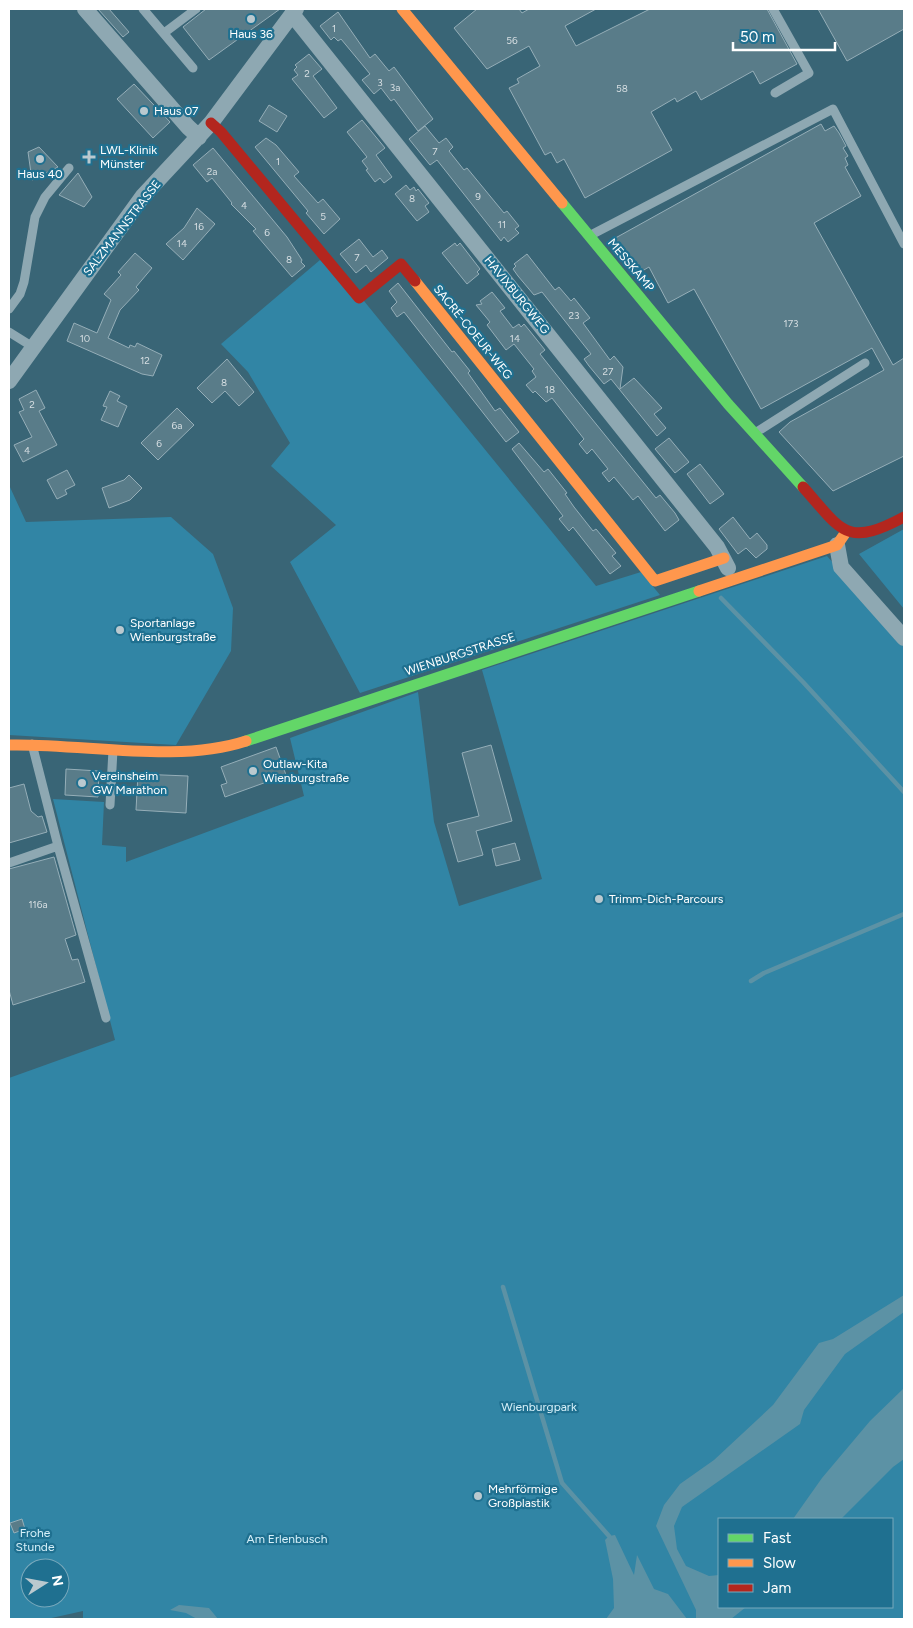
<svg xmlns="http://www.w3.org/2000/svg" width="913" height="1628" viewBox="0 0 913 1628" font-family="Figtree,sans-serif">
<rect width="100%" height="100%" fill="#396576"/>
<path fill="#3185a5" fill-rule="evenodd" d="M320 260 364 301 596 586 641 572 660 595 360 693 290 562 336 525 271 466 290 443 248 372 221 344Z
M9 485 26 522 171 517 213 554 233 608 231 651 176 745 9 735Z
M904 529V609L859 554Z
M827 556 904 643V1619H83V1611L47 1619H9V1078L115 1040 53 799 104 802 102 845 126 847V862L304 796 290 738 418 692 434 822 459 906 542 879 482 670ZM719 1519H892V1607H719ZM30 1568H60V1598H30Z"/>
<path fill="#5c92a5" d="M904 1295V1312L845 1354 804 1410 800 1424 682 1507 674 1526 677 1549 686 1566 709 1576 719 1575V1607H746L731 1619H696V1610L656 1526 664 1505 680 1484 714 1460 773 1405 819 1343 833 1339Z
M904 1388V1459L893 1467 841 1519H793L822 1478 870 1421Z
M615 1535 634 1575 637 1555 654 1589 668 1594 687 1619H606L614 1608 613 1579 605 1540 609 1536Z
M179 1605 209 1608 218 1619H197L186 1613 170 1610Z"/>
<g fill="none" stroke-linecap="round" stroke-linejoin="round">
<path stroke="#5c92a5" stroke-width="4.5" d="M721 598 803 682 904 792
M751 981 764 973 904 914
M503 1287 562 1483 609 1536"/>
</g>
<path fill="#597c89" stroke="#95aeb8" d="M98 9H109L129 32 123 37Z
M206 9H280L209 60 183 27Z
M477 9H519L522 13 529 9H596L565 26 576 46 650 9H767L797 64 760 84 753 71 701 100 696 91 677 102 675 98 651 112 672 150 585 198 564 159 557 163 551 152 545 155 509 88 519 83 517 79 540 66 529 46 487 69 454 28Z
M818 9H904V29L847 61Z
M338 12 370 58 375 54 389 71 394 67 433 119 418 131 394 99 391 101 381 88 374 94 362 80 370 74 341 39 338 41 334 37 331 40 320 26Z
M309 54 322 69 313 76 337 108 324 118 292 79 298 75 294 70 297 67 295 65Z
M134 84 170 122 153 138 117 99Z
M269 105 287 116 277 132 259 121Z
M362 120 385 148 376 155 392 177 384 183 380 178 375 182 366 170 368 169 362 161 367 157 347 132Z
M821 124 825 131 834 126 839 133 846 146 843 148 848 156 845 158 848 165 845 167 861 196 814 223 893 365 904 358V456L833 491 779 432 790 422 884 370 872 348 761 409 694 289 668 303 649 267 637 274 610 241Z
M425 126 439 143 446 138 453 147 449 151 464 170 467 168 504 213 507 211 519 226 515 229 519 233 508 242 504 237 501 241 437 160 430 165 409 139Z
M266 138 276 145 299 172 294 176 318 203 323 199 340 219 324 234 306 213 308 211 255 147Z
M39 147 58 167 32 180 28 152Z
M213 148 287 237 302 260 301 262 305 266 292 277 253 231 256 229 231 204 232 203 212 178 207 182 193 165Z
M78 173 92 197 84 207 59 195Z
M406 185 410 190 414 187 416 191 418 189 429 203 425 206 429 212 417 221 395 194Z
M197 208 215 224 183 260 166 244 184 228Z
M359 239 373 257 382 250 388 258 371 272 366 265 356 273 340 254Z
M455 243 457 246 460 243 480 269 477 272 479 274 467 284 442 253Z
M135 253 152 268 136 287 139 290 120 310 108 338 129 348 130 345 135 347 137 343 162 355 153 376 142 374 67 341 74 323 97 333 111 300 104 294 121 275 118 272Z
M527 254 555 290 559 287 571 301 574 298 590 318 583 323 610 360 614 356 623 367 620 389 634 378 662 408 654 414 666 428 657 436 611 379 604 384 589 366 584 359 591 354 542 292 534 295 518 276 513 269 516 266 514 264Z
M398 283 452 352 454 351 470 371 468 373 495 411 500 408 519 432 506 442 404 312 397 317 391 308 397 302 389 291Z
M492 292 505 308 500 311 513 328 519 324 521 327 524 324 529 330 545 350 540 354 575 398 656 498 660 495 675 513 679 520 665 531 638 496 633 500 614 477 609 482 602 473 608 469 592 449 587 454 579 444 584 439 552 398 546 402 535 391 533 393 526 385 536 377 532 371 534 369 514 344 506 350 487 325 490 322 476 305 482 304 480 301Z
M227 359 254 392 239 406 225 391 212 403 197 388Z
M36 390 45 408 39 411 57 445 23 462 14 445 32 437 19 412 24 410 19 399Z
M110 391 120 396 117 401 127 406 118 427 101 420 107 407 103 406Z
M177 408 194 425 158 460 141 443Z
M669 438 689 462 675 473 655 449Z
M519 443 544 472 548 469 567 493 565 494 574 507 593 531 596 529 616 553 612 556 621 566 610 574 573 527 569 531 559 519 563 516 512 449Z
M700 464 724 494 710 504 687 474Z
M67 470 75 485 65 490 67 494 57 499 47 480Z
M129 475 142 488 130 500 109 508 102 488 124 480Z
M733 517 750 539 757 533 767 545V549L756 558 746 548 738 554 719 529Z
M491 745 512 821 476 831 483 855 458 862 447 824 479 816 462 753Z
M276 747 286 775 225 797 221 785 227 783 221 767Z
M66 769 99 771 98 797 65 795Z
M138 774 188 776 186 813 136 810Z
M24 784 31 811 38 817 42 816 47 832 9 843V788Z
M515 843 520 860 496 866 492 849Z
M54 857 76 935 65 939 72 960 78 959 85 982 13 1005 9 990V869Z
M22 1519 25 1529 14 1533 10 1523Z"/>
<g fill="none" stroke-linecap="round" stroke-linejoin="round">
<path stroke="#8ea8b2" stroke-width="9" d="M143 9 193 68
M773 9 809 73 775 93
M164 33 196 9
M589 236 833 109 904 244
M9 309 20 294 24 282 35 217 45 197 69 168
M9 332 33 347
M755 433 865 363
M110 805 113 750
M58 846 106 1018
M9 863 58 846 32 744"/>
<path stroke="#8ea8b2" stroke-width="16" d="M85 9 188 127 199 137
M292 14 717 547 728 568
M9 381 143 196 211 123 296 9
M837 545 841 567 904 638"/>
<path stroke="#63d668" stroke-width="11" d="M562 203 728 404 803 487
M246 741 699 591"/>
<path stroke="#ff974d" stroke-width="11" d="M402 9 562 203
M415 281 655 581 724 558
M699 591 837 545 846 532
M9 745C83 743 176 764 246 741"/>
<path stroke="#b3261e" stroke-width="11" d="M211 123 221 132 359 298 401 264 415 281
M803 487C842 531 846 548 904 517"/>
</g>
<g fill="#bac9cf" stroke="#1f7090" stroke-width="2">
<circle cx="251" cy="19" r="5"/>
<circle cx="144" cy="111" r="5"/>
<path d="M86.5 149.5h5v5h5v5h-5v5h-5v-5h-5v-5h5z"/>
<circle cx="40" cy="159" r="5"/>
<circle cx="120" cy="630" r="5"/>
<circle cx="253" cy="771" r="5"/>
<circle cx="82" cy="783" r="5"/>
<circle cx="599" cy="899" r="5"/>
<circle cx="478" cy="1496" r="5"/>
</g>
<g text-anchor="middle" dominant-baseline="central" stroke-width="4.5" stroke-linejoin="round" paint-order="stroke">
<g font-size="10" fill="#d6dee2">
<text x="334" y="28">1</text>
<text x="512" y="40">56</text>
<text x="307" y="73">2</text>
<text x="380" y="82">3</text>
<text x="395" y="87">3a</text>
<text x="622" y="88">58</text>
<text x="435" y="151">7</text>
<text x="278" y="161">1</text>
<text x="212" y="171">2a</text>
<text x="478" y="196">9</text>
<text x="412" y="198">8</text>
<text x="244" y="205">4</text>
<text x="323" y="216">5</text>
<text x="502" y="224">11</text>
<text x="199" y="226">16</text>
<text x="267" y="232">6</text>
<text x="182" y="243">14</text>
<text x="357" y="257">7</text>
<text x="289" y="259">8</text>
<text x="574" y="315">23</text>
<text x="791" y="323">173</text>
<text x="85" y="338">10</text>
<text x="515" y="338">14</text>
<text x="145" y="360">12</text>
<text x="608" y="371">27</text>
<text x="224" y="382">8</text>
<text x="550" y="389">18</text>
<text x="32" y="404">2</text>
<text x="177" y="425">6a</text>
<text x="159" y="443">6</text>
<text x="27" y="450">4</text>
<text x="38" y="904">116a</text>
</g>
<g font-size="12" fill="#fff" stroke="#1f7090" text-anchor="start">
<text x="251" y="34" text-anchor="middle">Haus 36</text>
<text x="154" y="111">Haus 07</text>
<text x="100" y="150">LWL-Klinik<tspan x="100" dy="14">Münster</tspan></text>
<text x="40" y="174" text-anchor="middle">Haus 40</text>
<text x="130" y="623">Sportanlage<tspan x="130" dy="14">Wienburgstraße</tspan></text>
<text x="263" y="764">Outlaw-Kita<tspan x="263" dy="14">Wienburgstraße</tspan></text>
<text x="92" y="776">Vereinsheim<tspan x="92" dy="14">GW Marathon</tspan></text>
<text x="609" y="899">Trimm-Dich-Parcours</text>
<text x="488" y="1489">Mehrförmige<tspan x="488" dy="14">Großplastik</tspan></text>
</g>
<g font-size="12" fill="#fff" stroke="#1f7090">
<text transform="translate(122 228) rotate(-52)">SALZMANNSTRASSE</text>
<text transform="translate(631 265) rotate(50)">MESSKAMP</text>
<text transform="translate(517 295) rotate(51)">HAVIXBURGWEG</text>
<text transform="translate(473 332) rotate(51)">SACRÉ-COEUR-WEG</text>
<text transform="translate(460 654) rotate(-18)">WIENBURGSTRASSE</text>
</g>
<g font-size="12" fill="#d6f0f9" stroke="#1f7090">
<text x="539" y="1407">Wienburgpark</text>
<text x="35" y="1533">Frohe<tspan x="35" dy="14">Stunde</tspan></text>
<text x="287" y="1539">Am Erlenbusch</text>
</g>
</g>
<rect width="913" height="1628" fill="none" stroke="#ffffff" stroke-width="20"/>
<rect x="718" y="1518" width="175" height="90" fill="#1f7090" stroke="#79a9bc"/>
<rect x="728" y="1534" width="25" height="8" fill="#63d668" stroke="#79a9bc"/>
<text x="763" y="1543" font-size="15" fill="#ffffff">Fast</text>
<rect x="728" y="1559" width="25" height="8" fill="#ff974d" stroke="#79a9bc"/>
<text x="763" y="1568" font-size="15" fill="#ffffff">Slow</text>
<rect x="728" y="1584" width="25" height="8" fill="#b3261e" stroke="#79a9bc"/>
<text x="763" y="1593" font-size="15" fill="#ffffff">Jam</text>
<g transform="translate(45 1583) rotate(79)"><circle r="24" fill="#1f7090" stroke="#79a9bc"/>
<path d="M0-4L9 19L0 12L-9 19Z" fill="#bac9cf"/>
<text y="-8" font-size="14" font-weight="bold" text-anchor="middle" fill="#ffffff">N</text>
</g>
<path d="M733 42v8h102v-8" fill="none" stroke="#ffffff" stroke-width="2.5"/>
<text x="740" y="42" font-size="15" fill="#ffffff" stroke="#1f7090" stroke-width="4" paint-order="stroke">50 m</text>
</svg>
